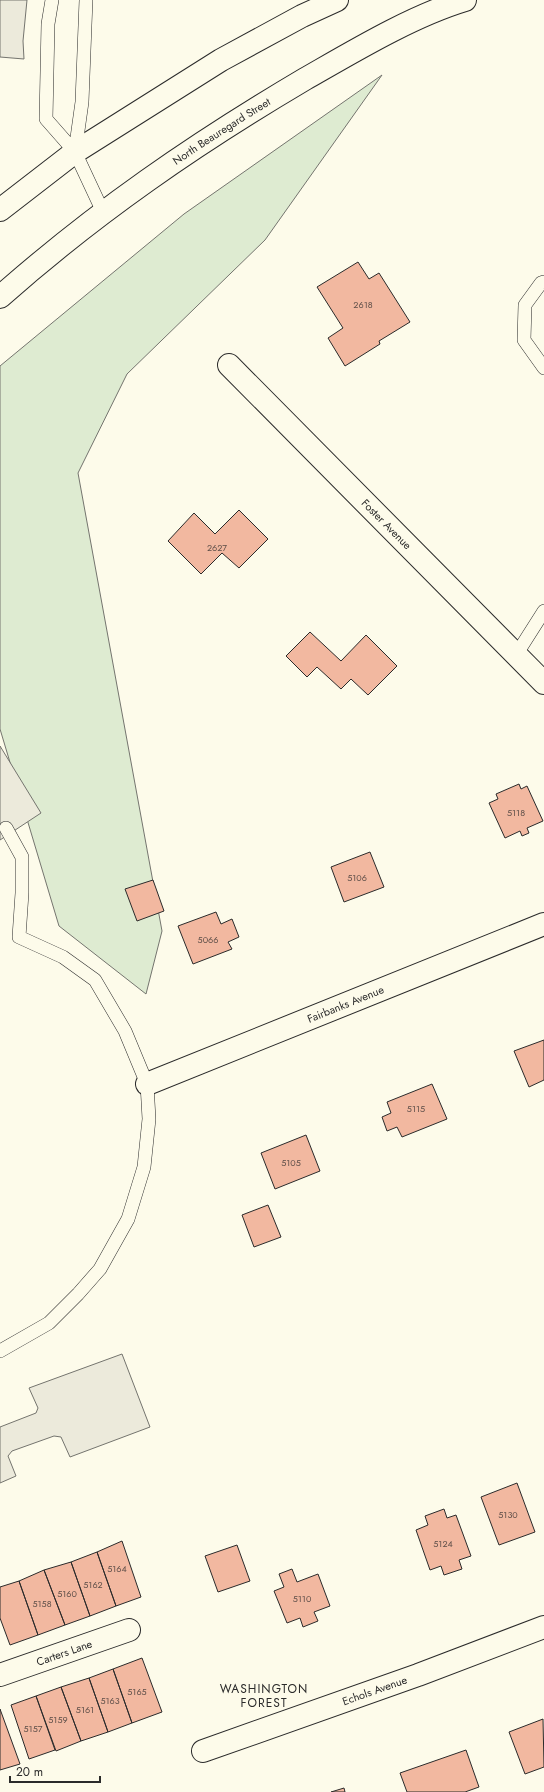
<svg xmlns="http://www.w3.org/2000/svg" width="544" height="1792" viewBox="0 0 544 1792" font-family="Jost,sans-serif">
<rect width="100%" height="100%" fill="#fdfbea"/>
<path fill="#deebd1" stroke="#74746e" d="M382 75 265 240 127 374 78 473 162 931 146 994 59 926 0 729V366L184 214Z"/>
<path fill="#eceadb" stroke="#74746e" d="M0 0H27L23 41 24 59 0 57Z
M0 746 41 813 0 840Z
M122 1354 150 1427 70 1457 61 1437 54 1436 12 1451 8 1456 16 1476 0 1483V1427L36 1413 38 1408 29 1388Z"/>
<path fill="#f2b8a0" stroke="#2b2b2b" d="M358 262 369 279 379 273 410 322 379 341 380 344 345 366 328 338 343 328 317 287Z
M239 510 268 539 239 568 222 553 201 574 168 541 194 513 215 534Z
M310 632 341 661 366 635 397 666 368 695 351 679 341 689 317 667 307 677 286 656Z
M519 784 521 789 527 786 543 821 527 828 529 833 522 836 520 831 505 838 489 803 498 799 496 794Z
M370 852 384 887 344 902 331 867Z
M153 880 164 911 137 921 125 889Z
M216 912 221 924 232 919 239 937 228 942 232 949 193 964 178 926Z
M544 1040V1080L529 1087 514 1051Z
M432 1084 447 1119 402 1137 397 1127 387 1131 382 1117 391 1113 387 1102Z
M306 1135 320 1171 275 1189 261 1153Z
M268 1205 281 1237 254 1247 242 1215Z
M517 1483 535 1532 499 1545 481 1497Z
M444 1509 447 1518 456 1515 471 1556 459 1560 462 1569 444 1575 441 1566 430 1570 416 1530 428 1525 425 1516Z
M122 1541 141 1597 116 1606 97 1552Z
M237 1545 250 1581 218 1592 205 1556Z
M97 1552 116 1606 90 1616 71 1562Z
M71 1562 90 1616 65 1625 44 1570Z
M292 1569 297 1582 318 1574 330 1606 314 1612 318 1621 303 1627 300 1618 287 1623 274 1591 284 1587 279 1574Z
M44 1570 65 1625 38 1635 19 1581Z
M19 1581 38 1635 10 1645 0 1618V1587Z
M142 1658 162 1712 132 1723 113 1669Z
M113 1669 132 1723 108 1732 89 1678Z
M89 1678 108 1732 81 1741 61 1687Z
M61 1687 81 1741 56 1751 36 1696Z
M36 1696 55 1750 29 1759 11 1705Z
M0 1709 20 1764 0 1770Z
M543 1719 544 1767 525 1774 509 1732Z
M466 1750 479 1787 465 1792H407L400 1773Z
M344 1788 345 1792H331Z"/>
<g fill="none" stroke-linecap="round" stroke-linejoin="round">
<defs>
<path id="lane" d="M52 0 48 24 46 119 75 152 103 212
M75 152 82 102 86 0
M544 282 541 283 525 305 524 340 544 368
M516 655 544 611
M0 1351 49 1323 78 1294 100 1269 128 1219 144 1167 149 1119 147 1084 125 1031 95 980 63 957 19 937 22 893V857L6 828"/>
<g id="street">
<path id="s1" d="M229 365 544 683"/>
<path id="s2" d="M147 1084 544 924"/>
<path id="s3" d="M0 1675 129 1630"/>
<path id="s4" d="M203 1751 418 1675 544 1627"/>
</g>
<g id="secondary">
<path d="M0 210 75 152 221 60 302 16 337 0"/>
<path id="s5" d="M0 297C96 212 195 144 305 79 354 51 412 16 465 0"/>
</g>
</defs>
<use href="#lane" stroke="#2b2b2b" stroke-width="14"/>
<use href="#street" stroke="#2b2b2b" stroke-width="24"/>
<use href="#secondary" stroke="#2b2b2b" stroke-width="24"/>
<use href="#lane" stroke="#fdfbea" stroke-width="13"/>
<use href="#street" stroke="#fdfbea" stroke-width="22"/>
<use href="#secondary" stroke="#fdfbea" stroke-width="22"/>
</g>
<g text-anchor="middle" dominant-baseline="central" stroke-width="3" stroke-linejoin="round" paint-order="stroke">
<g font-size="9" fill="#5d4e48">
<text x="363" y="304">2618</text>
<text x="217" y="547">2627</text>
<text x="516" y="812">5118</text>
<text x="357" y="877">5106</text>
<text x="208" y="939">5066</text>
<text x="416" y="1108">5115</text>
<text x="291" y="1162">5105</text>
<text x="508" y="1514">5130</text>
<text x="443" y="1543">5124</text>
<text x="117" y="1568">5164</text>
<text x="93" y="1584">5162</text>
<text x="67" y="1593">5160</text>
<text x="302" y="1598">5110</text>
<text x="42" y="1603">5158</text>
<text x="137" y="1691">5165</text>
<text x="110" y="1700">5163</text>
<text x="85" y="1709">5161</text>
<text x="58" y="1719">5159</text>
<text x="33" y="1728">5157</text>
</g>
<g font-size="11" fill="#2b2b2b" stroke="#fdfbea">
<text stroke="none"><textPath href="#s5" startOffset="277">North Beauregard Street</textPath></text>
<text stroke="none"><textPath href="#s1" startOffset="224">Foster Avenue</textPath></text>
<text stroke="none"><textPath href="#s2" startOffset="214">Fairbanks Avenue</textPath></text>
<text stroke="none"><textPath href="#s3" startOffset="68">Carters Lane</textPath></text>
<text stroke="none"><textPath href="#s4" startOffset="182">Echols Avenue</textPath></text>
</g>
<g font-size="12" letter-spacing="1" fill="#2b2b2b" stroke="#fdfbea">
<text x="264" y="1689">WASHINGTON<tspan x="264" dy="14">FOREST</tspan></text>
</g>
</g>
<path d="M10 1776v6h90v-6" fill="none" stroke="#2b2b2b" stroke-width="2"/>
<text x="16" y="1776" font-size="12" fill="#2b2b2b" stroke="#fdfbea" stroke-width="3" paint-order="stroke">20 m</text>
</svg>
